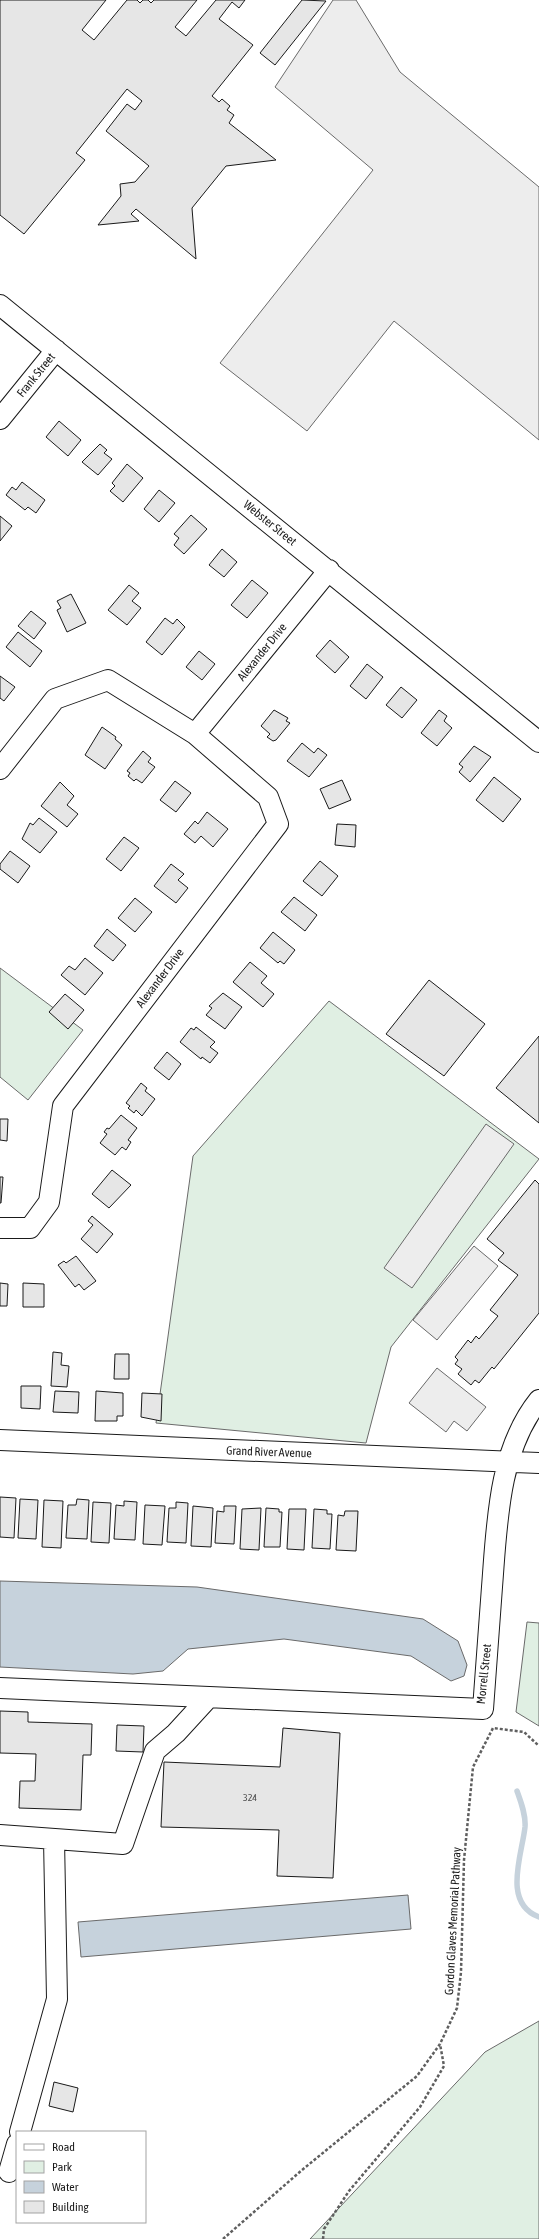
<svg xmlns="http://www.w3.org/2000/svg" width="539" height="2239" viewBox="0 0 539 2239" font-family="'Asap Condensed',sans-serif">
<rect width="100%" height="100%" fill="#fff"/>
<path fill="#e0efe3" stroke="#6a6a6a" d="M0 968 83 1030 28 1100 0 1077Z
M329 1001 539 1159 391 1347 366 1443 156 1423 193 1156Z
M527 1622 539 1623V1726L516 1712Z
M539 2021V2239H310L485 2052Z"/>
<path fill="#ededed" stroke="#6a6a6a" d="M333 0H356L400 72 539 187V440L394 321 307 431 220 363 373 170 275 87Z
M486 1124 514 1144 412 1288 384 1268Z
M474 1246 498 1266 437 1340 413 1320Z
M437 1368 486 1407 467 1431 454 1421 446 1432 409 1403Z"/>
<path fill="#c6d2dc" stroke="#6a6a6a" d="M0 1581 197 1587 423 1619 458 1641 467 1665 464 1676 451 1681 411 1656 284 1639 188 1649 163 1671 133 1674 0 1667Z
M408 1895 411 1929 81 1957 78 1922Z"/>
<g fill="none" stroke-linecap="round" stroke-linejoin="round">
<path stroke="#c6d2dc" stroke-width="5.5" d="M517 1791C521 1802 526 1815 525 1827 522 1855 502 1903 539 1917"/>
</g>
<path fill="#e6e6e6" stroke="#1a1a1a" d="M0 0H106L82 30 94 40 127 0H137L140 3 143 0H148L151 3 154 0H197L175 27 186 36 216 0H245L239 8 232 2 219 19 253 45 212 96 219 102 222 99 230 106 227 110 234 115 229 123 276 160 226 166 192 208 196 259 136 209 131 214 139 221 98 225 121 196 120 184 135 182 149 166 106 131 127 104 135 110 142 101 127 89 76 153 85 160 24 234 0 215Z
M302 0 326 1 275 65 260 53Z
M59 421 81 440 68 456 46 437Z
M100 444 107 450 104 453 112 459 98 475 82 462Z
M127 464 143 478 123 502 110 491 115 486 112 483Z
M22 482 45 500 36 513 28 507 25 510 6 495 12 487 16 490Z
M159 490 175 503 159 522 144 509Z
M191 515 207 529 184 554 174 545 179 538 174 534Z
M0 516 12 526 0 541Z
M222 549 237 562 224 577 209 565Z
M252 580 268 593 247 618 231 605Z
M129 585 139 593 132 601 141 608 127 625 108 610Z
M71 594 86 623 67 632 57 610 61 608 57 601Z
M31 611 46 623 34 639 18 626Z
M165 618 173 624 177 619 185 627 162 655 146 642Z
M18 632 42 651 30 667 6 647Z
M330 640 349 657 335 673 316 656Z
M199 651 215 664 202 680 186 667Z
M367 664 383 677 366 699 350 686Z
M0 676 15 687 4 701 0 698Z
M401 687 417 700 402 718 386 705Z
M274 710 288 718 286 721 290 723 276 740 273 741 267 737 270 734 261 726Z
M439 710 447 716 444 721 452 728 437 746 421 733Z
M102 727 116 737 115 739 122 745 105 769 85 755Z
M302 743 314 753 318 748 327 755 309 777 287 761Z
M474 746 491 757 470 782 459 772 463 767 459 764Z
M143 751 151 758 148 762 155 767 142 783 136 779 134 781 128 776 130 773 127 771Z
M494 777 521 799 503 822 476 800Z
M342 780 351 800 329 809 320 789Z
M175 781 191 793 176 812 160 800Z
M60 782 74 796 67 805 78 814 67 827 41 806Z
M207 812 228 829 213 847 201 836 195 843 184 834 195 821 198 824Z
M39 818 57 832 40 853 22 839 30 823 33 825Z
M337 824 356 825 355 847 335 845Z
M124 837 139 848 121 871 106 859Z
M10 851 30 866 18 883 0 869V864Z
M320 861 338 876 322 896 303 881Z
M171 864 184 874 178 880 188 888 176 903 154 886Z
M294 897 317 915 305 931 281 912Z
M135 898 152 912 135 932 118 918Z
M107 929 126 945 113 961 94 946Z
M273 932 295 950 284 964 280 961 278 963 260 948Z
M85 958 103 973 85 995 61 975 69 966 75 970Z
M250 962 267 976 261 983 274 994 263 1007 233 982Z
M429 980 485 1024 444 1076 386 1034Z
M223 993 242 1007 225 1029 206 1015 212 1008 209 1006Z
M65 994 84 1010 68 1029 49 1012Z
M196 1027 215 1042 210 1047 218 1053 210 1063 202 1057 201 1059 180 1042 191 1028 194 1030Z
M539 1036V1123L496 1088Z
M167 1052 181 1064 169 1080 154 1068Z
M141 1083 147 1088 145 1091 155 1099 142 1116 136 1110 134 1113 128 1108 130 1106 126 1103Z
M121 1115 137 1128 128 1140 131 1142 126 1150 122 1147 115 1155 100 1143 107 1134 104 1132 107 1128 109 1129Z
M0 1119H8L7 1141 0 1140Z
M112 1170 131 1185 109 1208 92 1194Z
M0 1177H3L1 1203H0Z
M535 1180 539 1184V1313L494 1369 492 1367 479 1383 475 1380 471 1385 458 1374 462 1369 455 1364 458 1360 455 1357 468 1340 471 1343 476 1336 479 1339 498 1316 490 1310 518 1275 498 1260 504 1253 487 1239Z
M92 1216 113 1234 97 1253 81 1239 93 1225 88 1221Z
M76 1256 96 1281 84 1290 79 1284 75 1287 58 1265 64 1261 66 1263Z
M0 1283 8 1284 7 1306H0Z
M23 1283 44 1284V1307H23Z
M53 1352 62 1353 61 1365 69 1366 67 1387 51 1386Z
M115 1354H129V1379H114Z
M21 1386H41L40 1409 21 1408Z
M55 1391 79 1392 78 1413 53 1412Z
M96 1391 123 1393V1416H117V1421H95Z
M142 1393 162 1394 161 1421 141 1417Z
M0 1497 16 1498 14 1538 0 1537Z
M20 1499 38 1500 36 1539 18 1538Z
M77 1499 89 1500 87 1539 66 1538 68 1505H76Z
M44 1500 63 1501 61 1548 42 1547Z
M124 1501 137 1502 135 1540 114 1539 116 1505 124 1506Z
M93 1502 111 1503 109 1543 91 1542Z
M176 1502 188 1503 186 1543 167 1542 169 1508H176Z
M145 1505 165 1506 162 1545 143 1544Z
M193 1506 213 1508 211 1547 191 1546Z
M224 1506H236L234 1544 215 1543 217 1511 224 1512Z
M261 1508 259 1550 240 1549 242 1509Z
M266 1508 279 1509V1512H282L280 1547H264Z
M289 1509H306L304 1550 287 1549Z
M314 1509 327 1510V1514H332L330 1549 312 1548Z
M345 1511H358L356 1551 336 1550 338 1515 344 1516Z
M0 1711 28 1712V1722L92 1724 91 1755H83L81 1810 19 1808 20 1781H35L36 1754 0 1753Z
M117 1725 144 1726 143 1752 116 1751Z
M283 1728 340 1733 333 1878 277 1876 279 1830 161 1827 164 1762 280 1767Z
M54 2082 78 2088 73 2112 49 2106Z"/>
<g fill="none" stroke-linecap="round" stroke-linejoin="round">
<defs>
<path id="minor" d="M0 305 539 742
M0 419 56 350
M195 734 329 570
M0 769 55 699 108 680 195 734 268 797 278 824 63 1106 49 1202 30 1228H0
M0 1440 539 1463
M0 1688 483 1709C486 1668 489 1627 492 1587 497 1524 498 1451 539 1400
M0 1835 123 1844 155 1751 176 1733 209 1697
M20 2132 57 1999 54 1839
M9 2172 17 2144"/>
</defs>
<use href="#minor" stroke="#1a1a1a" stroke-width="22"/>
<path stroke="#5f5f5f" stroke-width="2.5" stroke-dasharray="3 2" stroke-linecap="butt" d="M223 2239 302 2170 417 2076 440 2044 457 2008 461 1972 464 1860 473 1767 493 1728 524 1732 539 1746
M323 2239 324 2229 349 2191 420 2107 444 2066 440 2044"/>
<use href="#minor" stroke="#fff" stroke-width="20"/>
</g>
<g text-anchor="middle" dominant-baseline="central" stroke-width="3" stroke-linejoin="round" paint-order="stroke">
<g font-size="10" fill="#4d4d4d">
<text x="250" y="1797">324</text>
</g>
<g font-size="12" fill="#1a1a1a" stroke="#fff">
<text transform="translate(36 375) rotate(-51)">Frank Street</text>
<text transform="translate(270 523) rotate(39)">Webster Street</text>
<text transform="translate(262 652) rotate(-51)">Alexander Drive</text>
<text transform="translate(160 978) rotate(-53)">Alexander Drive</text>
<text transform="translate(269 1452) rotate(2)">Grand River Avenue</text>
<text transform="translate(484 1674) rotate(-84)">Morrell Street</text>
<text transform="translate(453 1921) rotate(-87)">Gordon Glaves Memorial Pathway</text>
</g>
</g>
<rect x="16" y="2131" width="130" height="92" fill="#ffffff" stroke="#a3a3a3"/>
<rect x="24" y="2144" width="20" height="6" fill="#ffffff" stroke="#a3a3a3"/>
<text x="52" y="2151" font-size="12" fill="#1a1a1a">Road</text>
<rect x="24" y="2161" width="20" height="12" fill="#e0efe3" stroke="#a3a3a3"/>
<text x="52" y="2171" font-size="12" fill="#1a1a1a">Park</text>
<rect x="24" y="2181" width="20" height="12" fill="#c6d2dc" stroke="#a3a3a3"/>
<text x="52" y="2191" font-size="12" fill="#1a1a1a">Water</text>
<rect x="24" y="2201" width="20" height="12" fill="#e6e6e6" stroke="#a3a3a3"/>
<text x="52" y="2211" font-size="12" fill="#1a1a1a">Building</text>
</svg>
